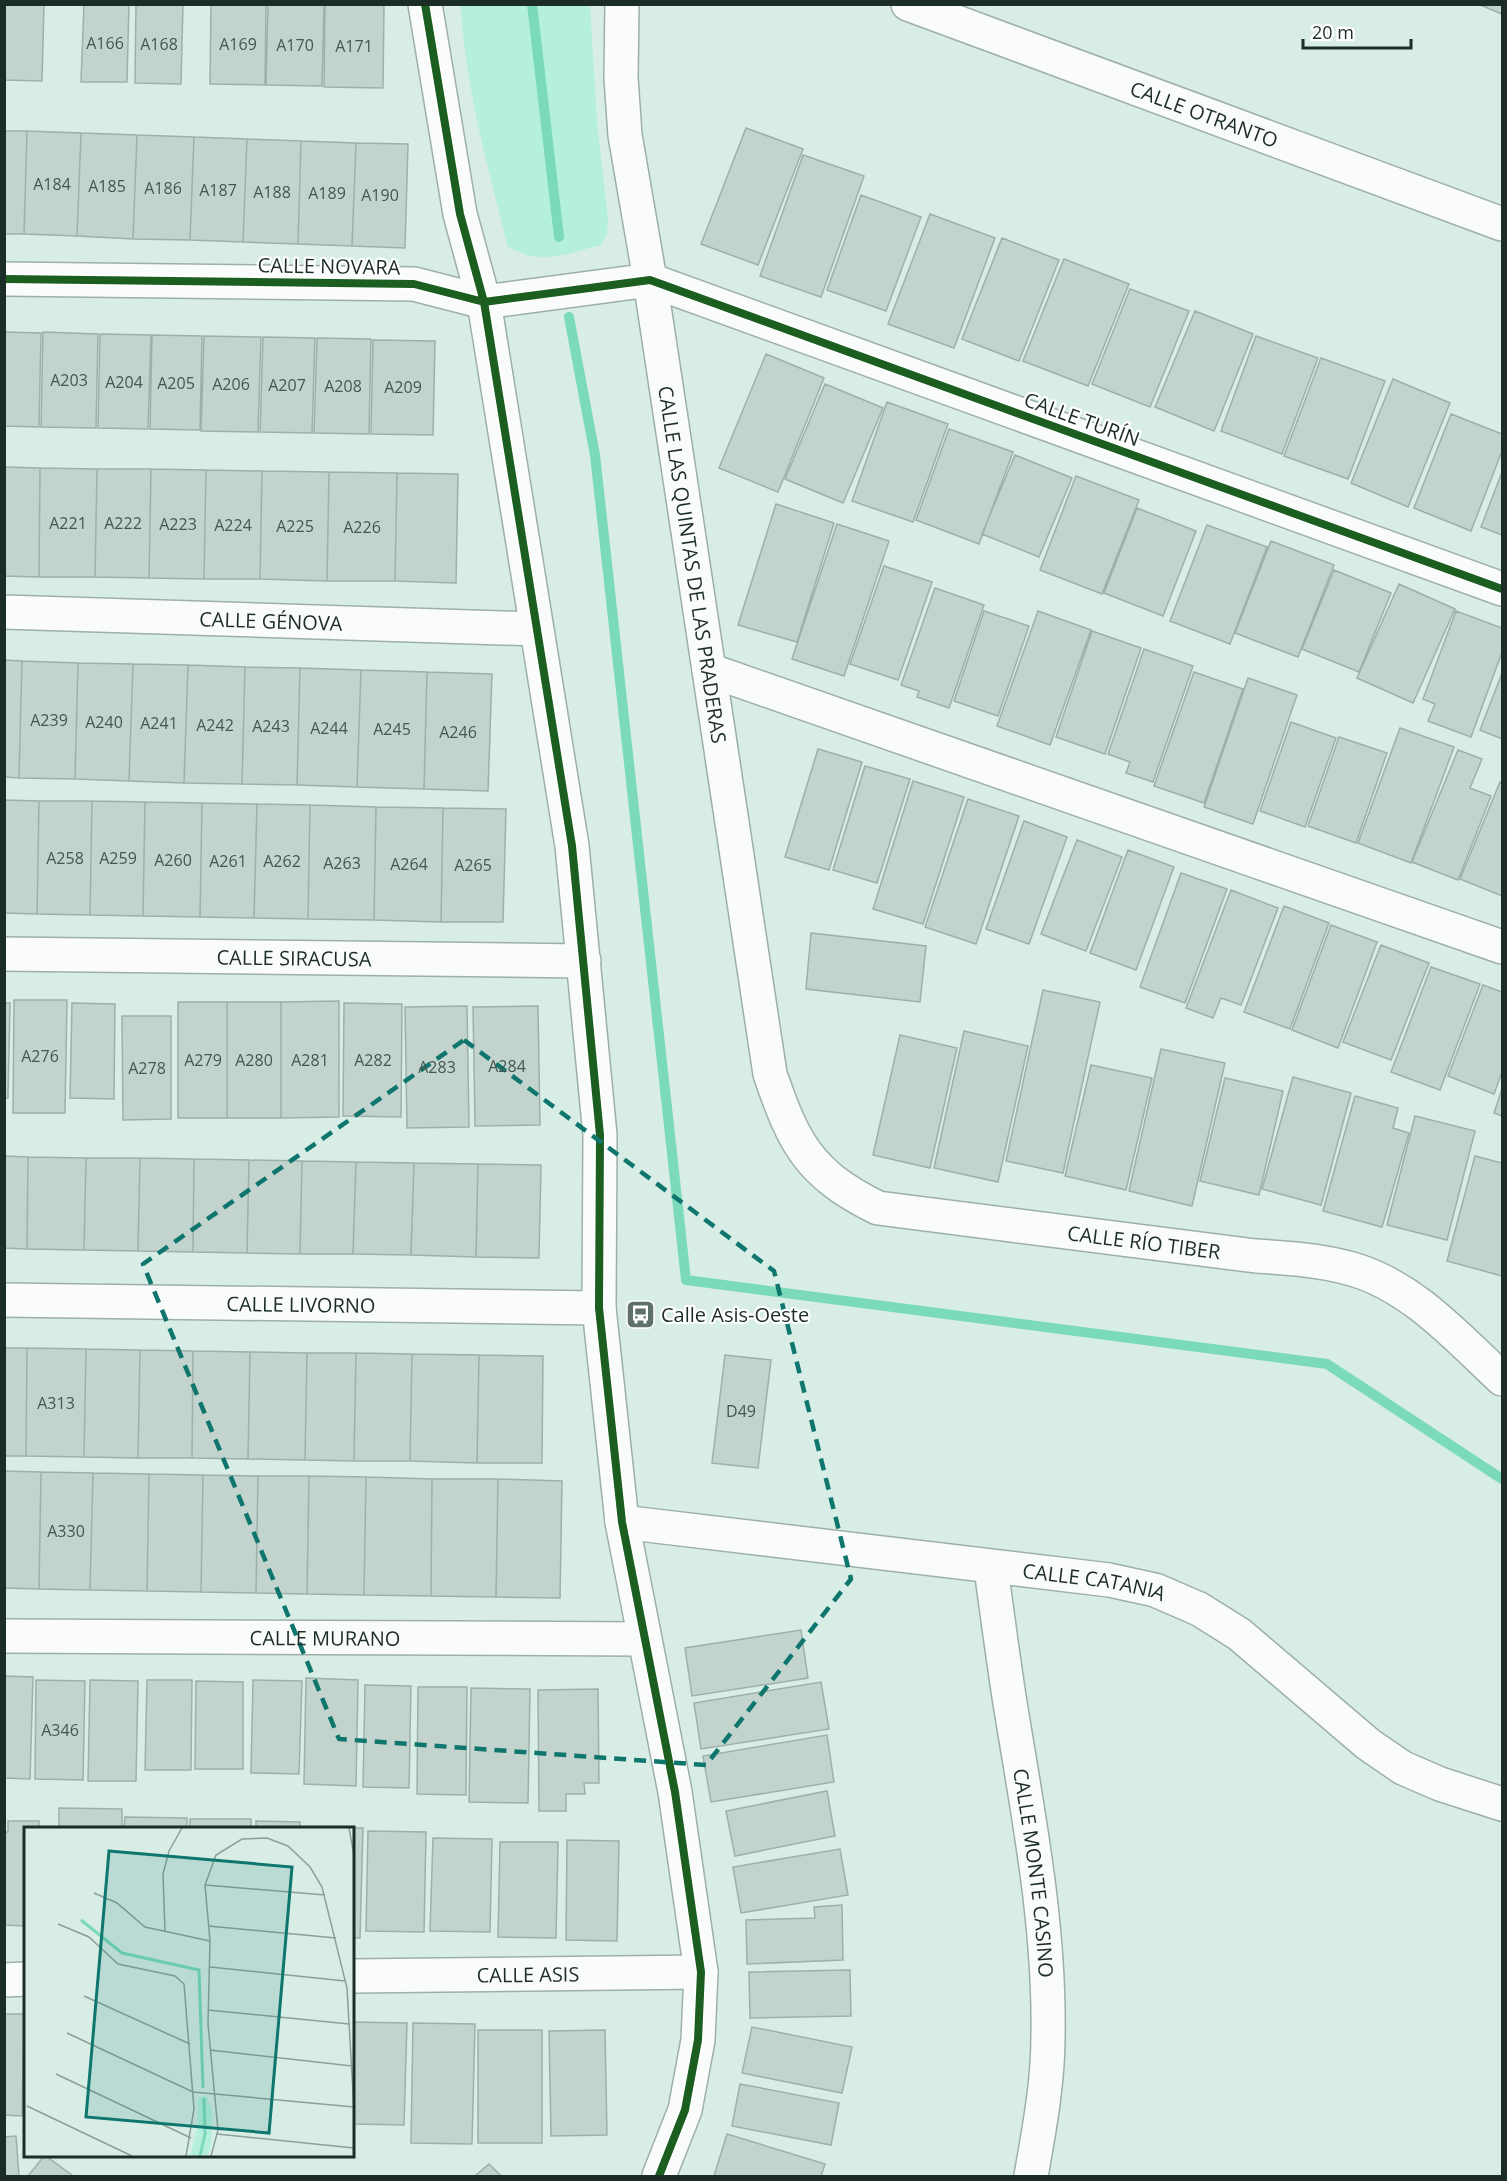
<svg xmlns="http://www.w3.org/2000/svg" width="1507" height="2181" viewBox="0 0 1507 2181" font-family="'Open Sans',sans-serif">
<rect width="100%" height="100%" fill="#d7ede5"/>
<path fill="#b4f0db" d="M461 5H590L597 124 608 219 607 234 601 245C563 254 544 266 508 247 488 167 465 86 461 5Z"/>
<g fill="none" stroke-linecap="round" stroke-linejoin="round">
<path stroke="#7bd9bc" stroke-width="10" d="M532 4 559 237
M569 317 595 455 686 1280 1327 1364 1502 1479"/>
</g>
<path fill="#c2d4cd" stroke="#9fb0aa" stroke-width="1.5" d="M4 4H44L42 81 4 80Z
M84 4H129L127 82H81Z
M136 4H183L181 84 135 83Z
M211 4H266L265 85 210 84Z
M268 4H324L322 86 266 85Z
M325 4H384L383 88 324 87Z
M1478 4H1502V14Z
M746 128 803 149 758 265 701 244Z
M4 131H27L24 234H4Z
M27 131 81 133 77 236 24 234Z
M81 133 137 135 133 239 77 236Z
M137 135 194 137 190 240 133 239Z
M194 137 247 139 243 242 190 240Z
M247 139 301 141 298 244 243 242Z
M301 141 356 143 352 246 298 244Z
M356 143 408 144 405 248 352 246Z
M803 155 864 176 821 297 760 276Z
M861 195 921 217 886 311 827 290Z
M930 214 995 238 954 348 888 324Z
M1002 238 1059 260 1019 361 962 339Z
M1064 259 1129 284 1088 386 1023 361Z
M1130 289 1189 311 1150 407 1092 384Z
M1195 311 1253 334 1214 431 1155 407Z
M4 332 41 333 39 427 4 426Z
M43 332 98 334 96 428 41 427Z
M100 334 151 335 148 429 98 428Z
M152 335 202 336 200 430 150 429Z
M204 336 261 337 258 432 201 431Z
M1256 336 1318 358 1282 454 1221 431Z
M263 337 315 338 312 433 260 432Z
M317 338 371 339 369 434 314 433Z
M373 340 435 341 433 435 371 434Z
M766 354 824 378 778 492 719 468Z
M1321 358 1385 381 1348 479 1284 456Z
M1393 379 1450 403 1408 507 1351 483Z
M825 384 883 408 843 503 785 479Z
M887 402 948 424 913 522 852 501Z
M1451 414 1502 434V451L1471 531 1414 508Z
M949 429 1013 452 979 544 916 520Z
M1015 455 1072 478 1039 557 982 534Z
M4 467 40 468 39 577 4 576Z
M40 468 97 469 95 577H39Z
M97 469H151L149 578 95 577Z
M151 469 206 470 204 579 149 578Z
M206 470 262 471 260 579H204Z
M262 471 329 472 327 581 260 579Z
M329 472 397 473 395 581H327Z
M1502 472V535L1481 527Z
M397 473 458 474 456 583 395 581Z
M1076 476 1139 500 1102 594 1040 570Z
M776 504 834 523 797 642 738 625Z
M1137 508 1196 531 1163 616 1104 593Z
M837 524 889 541 844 676 792 659Z
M1207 525 1267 547 1230 644 1170 621Z
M1271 541 1334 565 1298 657 1235 633Z
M884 566 932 582 898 680 850 664Z
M1334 570 1391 593 1359 672 1302 649Z
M1399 584 1455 609 1413 703 1357 678Z
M935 588 984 605 949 708 917 697 919 691 901 685Z
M984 611 1029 626 998 716 954 701Z
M1038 611 1091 630 1050 745 997 726Z
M1456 611 1502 628V652L1471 737 1428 721 1435 704 1423 699Z
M1092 631 1141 648 1105 754 1056 737Z
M1144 649 1193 666 1153 782 1126 773 1130 762 1108 754Z
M4 660 22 661 19 778 4 777Z
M22 661 78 663 75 779 19 778Z
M78 663 133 664 129 781 75 779Z
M133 664 188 665 184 783 129 781Z
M188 665 245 667 242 784 184 783Z
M245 667 300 668 297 785 242 784Z
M300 668 361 670 357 787 297 785Z
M361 670 427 672 424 789 357 787Z
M427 672 492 674 488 791 424 789Z
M1194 672 1243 689 1204 803 1154 786Z
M1502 673V739L1480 730Z
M1248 678 1297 695 1253 824 1204 807Z
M1291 722 1336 738 1305 827 1260 811Z
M1400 728 1454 747 1411 863 1358 843Z
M1339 737 1387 753 1356 843 1308 826Z
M818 749 862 762 829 870 785 857Z
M1458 750 1482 759 1470 788 1491 796 1458 880 1412 862Z
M865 766 910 779 877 883 833 870Z
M913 781 964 797 923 924 873 909Z
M1500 782 1502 783V896L1460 879Z
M968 799 1019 816 976 944 925 927Z
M4 800 39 801 37 914 4 913Z
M39 801H92L90 915 37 914Z
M92 801 145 802 143 916 90 915Z
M145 802 202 803 200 917 143 916Z
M202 803 257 804 254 918 200 917Z
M257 804 310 805 308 919 254 918Z
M310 805 376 807 374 920 308 919Z
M376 807 443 808 441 922 374 920Z
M443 808 506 809 503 922H441Z
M1024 821 1067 837 1029 944 986 929Z
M1077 840 1122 857 1086 951 1041 934Z
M1128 850 1174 867 1136 970 1090 953Z
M1181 873 1227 889 1185 1003 1140 987Z
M1231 890 1278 908 1241 1005 1221 998 1213 1018 1186 1008Z
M1284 906 1329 923 1290 1029 1244 1012Z
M1331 925 1377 942 1338 1048 1292 1030Z
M811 933 926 946 920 1002 806 989Z
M1381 945 1429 963 1391 1060 1343 1042Z
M1431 967 1480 984 1440 1090 1391 1072Z
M1483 985 1502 992V1072L1494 1094 1448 1076Z
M1043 990 1100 1002 1063 1173 1006 1161Z
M14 1000H67L65 1113H13Z
M339 1001V1117L281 1118V1002Z
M178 1002H227V1118H178Z
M227 1002H281V1118H227Z
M4 1003H10L8 1098H4Z
M72 1003 115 1004 114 1099 70 1098Z
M344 1003 402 1004 401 1117 343 1116Z
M467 1006 469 1127 407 1128 405 1007Z
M538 1006 540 1125 475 1126 473 1007Z
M122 1016H171V1119L123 1120Z
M964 1031 1028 1046 998 1182 934 1168Z
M900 1035 957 1048 930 1168 873 1155Z
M1161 1049 1225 1063 1192 1206 1129 1191Z
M1091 1065 1152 1078 1126 1190 1065 1176Z
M1293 1077 1351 1093 1321 1205 1262 1189Z
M1225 1078 1283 1091 1259 1195 1200 1181Z
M1502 1089V1116L1494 1113Z
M1355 1096 1398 1108 1393 1128 1409 1133 1382 1227 1323 1211Z
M1415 1116 1475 1131 1447 1240 1387 1225Z
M4 1156 28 1157 27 1249 4 1248Z
M1475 1156 1502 1163V1276L1447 1261Z
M28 1157 86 1158 84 1250 27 1249Z
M86 1158H140L138 1251 84 1250Z
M140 1158 194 1159 193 1252 138 1251Z
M194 1159 249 1160 247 1253 193 1252Z
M249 1160 302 1161 300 1254 247 1253Z
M302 1161 356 1162 353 1254H300Z
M356 1162 414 1163 411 1255 353 1254Z
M414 1163 478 1164 476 1257 411 1255Z
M478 1164 541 1165 539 1258 476 1257Z
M4 1348H27L26 1456H4Z
M27 1348 86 1349 84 1457 26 1456Z
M86 1349 140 1350 138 1458 84 1457Z
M140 1350 193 1351 192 1458H138Z
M193 1351 250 1352 248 1459 192 1458Z
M250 1352 307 1353 305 1460 248 1459Z
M307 1353H356L354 1461 305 1460Z
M356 1353 412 1354 410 1461H354Z
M412 1354 479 1355 477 1463 410 1461Z
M479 1355 543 1356 542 1463H477Z
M725 1355 771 1360 758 1468 712 1463Z
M4 1471 41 1472 39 1589 4 1588Z
M41 1472 93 1473 90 1590 39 1589Z
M93 1473 149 1474 147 1591 90 1590Z
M149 1474 203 1475 201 1592 147 1591Z
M203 1475 258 1476 256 1593 201 1592Z
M258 1476H309L307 1594 256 1593Z
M309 1476 366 1477 364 1595 307 1594Z
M366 1477 432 1479 431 1596 364 1595Z
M432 1479H498L496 1597 431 1596Z
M498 1479 562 1481 560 1598 496 1597Z
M801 1630 808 1678 692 1696 685 1648Z
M4 1676 33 1677 30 1779 4 1778Z
M306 1678 358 1680 356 1786 304 1784Z
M36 1680 85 1681 83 1780 35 1779Z
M90 1680 138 1681 136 1781H88Z
M147 1680H192L191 1770H145Z
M253 1680 302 1681 299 1774 251 1773Z
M196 1681 243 1682V1769H195Z
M821 1682 829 1729 701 1749 694 1703Z
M365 1685 411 1686 409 1788 363 1787Z
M418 1687H467L466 1795 417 1794Z
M471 1688 530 1689 528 1803 469 1802Z
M598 1689 599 1783H584L585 1794H566V1811H539L538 1690Z
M827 1735 834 1782 711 1802 703 1756Z
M827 1791 835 1836 735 1856 726 1811Z
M59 1808 122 1809V1828H59Z
M125 1817 187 1818V1828H124Z
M190 1819H251V1828H190Z
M8 1821H39V1828H26V1926L4 1925V1832H8Z
M256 1821 300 1822V1828H256Z
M308 1827 363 1828 360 1938H352V1828Z
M368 1831 426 1832 424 1932 366 1931Z
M433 1838 492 1839 490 1932 430 1931Z
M567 1840 619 1841 617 1941 566 1940Z
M500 1842H558L556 1938 498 1937Z
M840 1849 848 1895 741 1913 733 1867Z
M842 1905 843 1960 747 1964 746 1920 815 1918 814 1907Z
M850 1970 851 2016 750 2018 749 1972Z
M4 2014H24L22 2116 4 2115Z
M352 2022 407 2023 404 2125 352 2124Z
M413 2023 475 2024 472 2144 411 2143Z
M752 2027 852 2047 842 2093 742 2073Z
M478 2030H542V2143H478Z
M605 2030 607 2135 551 2136 549 2031Z
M740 2084 839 2103 831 2145 732 2126Z
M727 2134 825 2164 821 2176H714Z
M16 2136 19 2176H4V2137Z
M44 2156H46L73 2176H28Z
M489 2164 501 2176H475Z"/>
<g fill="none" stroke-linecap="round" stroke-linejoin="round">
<defs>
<g id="street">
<path d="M425 4 460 214 484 302 572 846 600 1135 599 1308 622 1522 675 1792 701 1972 698 2040 685 2110 659 2176"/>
<path id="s1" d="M622 4 621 78 625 135 650 280 770 1074C794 1144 809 1174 878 1208L1256 1256C1288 1258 1320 1260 1352 1269 1412 1286 1458 1338 1502 1379"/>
<path id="s2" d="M908 4 1502 224"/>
<path d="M4 279 414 284 484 302 650 280 1502 589"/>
<path id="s3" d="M4 612 536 629"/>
<path d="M709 670 1502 947"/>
<path id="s4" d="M4 954 584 961"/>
<path id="s5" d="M4 1300 599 1308"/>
<path id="s6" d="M622 1522 1109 1580 1155 1590 1199 1609 1239 1634 1368 1744 1403 1768 1440 1784 1502 1804"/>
<path id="s7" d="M991 1568C997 1613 1003 1658 1010 1703 1028 1814 1050 1924 1048 2037 1048 2083 1039 2131 1031 2176"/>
<path id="s8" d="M4 1636 644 1639"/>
<path id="s9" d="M352 1976 701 1972"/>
<path d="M4 1980 26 1979"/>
</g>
</defs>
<use href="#street" stroke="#9eafa9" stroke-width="36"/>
<use href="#street" stroke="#f9fcfb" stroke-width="33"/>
<defs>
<path id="cycleway" d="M425 4 460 214 484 302 572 846 600 1135 599 1308 622 1522 675 1792 701 1972 698 2040 685 2110 659 2176
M4 279 414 284 484 302 650 280 1502 589"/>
</defs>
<use href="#cycleway" stroke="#fff" stroke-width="11"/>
<use href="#cycleway" stroke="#1b5e20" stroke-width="8"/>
</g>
<path fill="none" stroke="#0f766e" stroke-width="4.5" stroke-dasharray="12 8" stroke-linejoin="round" d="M464 1040 774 1271 851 1579 706 1765 339 1739 143 1264Z"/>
<defs>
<symbol id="bus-square" viewBox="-11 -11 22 22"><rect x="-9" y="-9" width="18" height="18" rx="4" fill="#5d706a" stroke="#fff"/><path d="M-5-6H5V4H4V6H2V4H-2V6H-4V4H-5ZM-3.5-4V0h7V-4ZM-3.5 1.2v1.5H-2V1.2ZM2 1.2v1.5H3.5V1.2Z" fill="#fff"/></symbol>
</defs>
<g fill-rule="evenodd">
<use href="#bus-square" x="624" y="1298" width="33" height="33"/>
</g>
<g text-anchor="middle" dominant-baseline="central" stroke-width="4.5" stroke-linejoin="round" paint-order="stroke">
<g font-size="16" fill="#465750">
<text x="105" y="43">A166</text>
<text x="159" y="44">A168</text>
<text x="238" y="44">A169</text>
<text x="295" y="45">A170</text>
<text x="354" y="46">A171</text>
<text x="52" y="184">A184</text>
<text x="107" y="186">A185</text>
<text x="163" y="188">A186</text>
<text x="218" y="190">A187</text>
<text x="272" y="192">A188</text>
<text x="327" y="193">A189</text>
<text x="380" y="195">A190</text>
<text x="69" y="380">A203</text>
<text x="124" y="382">A204</text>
<text x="176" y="383">A205</text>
<text x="231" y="384">A206</text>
<text x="287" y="385">A207</text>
<text x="343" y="386">A208</text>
<text x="403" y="387">A209</text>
<text x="68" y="523">A221</text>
<text x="123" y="523">A222</text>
<text x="178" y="524">A223</text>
<text x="233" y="525">A224</text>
<text x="295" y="526">A225</text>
<text x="362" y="527">A226</text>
<text x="49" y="720">A239</text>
<text x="104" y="722">A240</text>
<text x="159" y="723">A241</text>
<text x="215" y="725">A242</text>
<text x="271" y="726">A243</text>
<text x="329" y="728">A244</text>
<text x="392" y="729">A245</text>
<text x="458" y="732">A246</text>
<text x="65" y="858">A258</text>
<text x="118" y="858">A259</text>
<text x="173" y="860">A260</text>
<text x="228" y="861">A261</text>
<text x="282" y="861">A262</text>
<text x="342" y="863">A263</text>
<text x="409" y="864">A264</text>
<text x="473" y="865">A265</text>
<text x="40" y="1056">A276</text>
<text x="203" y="1060">A279</text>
<text x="254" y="1060">A280</text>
<text x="310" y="1060">A281</text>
<text x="373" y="1060">A282</text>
<text x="507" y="1066">A284</text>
<text x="437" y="1067">A283</text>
<text x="147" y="1068">A278</text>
<text x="56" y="1403">A313</text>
<text x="741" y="1411">D49</text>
<text x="66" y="1531">A330</text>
<text x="60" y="1730">A346</text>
</g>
<g font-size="20" fill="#1c2d27" stroke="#fff">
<text stroke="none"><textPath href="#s2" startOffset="316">CALLE OTRANTO</textPath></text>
<text transform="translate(329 266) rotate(1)">CALLE NOVARA</text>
<text transform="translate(1082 419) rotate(20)">CALLE TURÍN</text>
<text stroke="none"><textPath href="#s1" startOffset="566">CALLE LAS QUINTAS DE LAS PRADERAS</textPath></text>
<text stroke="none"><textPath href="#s3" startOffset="267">CALLE GÉNOVA</textPath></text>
<text stroke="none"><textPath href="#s4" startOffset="290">CALLE SIRACUSA</textPath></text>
<text stroke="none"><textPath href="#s1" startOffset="1528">CALLE RÍO TIBER</textPath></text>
<text stroke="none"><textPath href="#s5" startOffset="297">CALLE LIVORNO</textPath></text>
<text stroke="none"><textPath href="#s6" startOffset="476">CALLE CATANIA</textPath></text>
<text stroke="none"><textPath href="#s8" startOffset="321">CALLE MURANO</textPath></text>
<text stroke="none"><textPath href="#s7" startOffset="308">CALLE MONTE CASINO</textPath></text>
<text stroke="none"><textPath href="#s9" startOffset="176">CALLE ASIS</textPath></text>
</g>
<g font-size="20" fill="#1c2d27" stroke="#fff" text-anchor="start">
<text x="661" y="1314">Calle Asis-Oeste</text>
</g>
</g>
<g transform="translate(24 1827)">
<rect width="330" height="330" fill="#d7ede5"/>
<path d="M182 268 188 283 187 318 184 329H166L173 301 174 271Z" fill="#b4f0db"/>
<path fill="none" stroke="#7bd9bc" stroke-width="3" d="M57 93 98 126 175 143 179 261M176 329 181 307 180 271"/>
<path fill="none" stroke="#8ca099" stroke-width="1.5" d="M325 1 330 28M181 58 301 68M70 66 93 76 121 100 186 114M34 97 65 110 94 137 151 149 160 157 170 282 162 329M184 99 312 111M141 104 139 47 145 24 158 1M186 140 321 154M60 169 166 217M184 183 325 197M43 206 169 265 330 280M186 223 328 239M32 247 167 311M3 279 108 329M193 307 330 321M187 329 194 303 184 197 186 114 181 58 192 28 218 12 243 11 264 19 286 40 298 60 323 161 330 283"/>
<path fill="#0f766e" fill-opacity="0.15" stroke="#0f766e" stroke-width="3" d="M85 24 268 40 245 306 62 290Z"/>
<rect width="330" height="330" fill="none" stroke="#1c2d27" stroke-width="3"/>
</g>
<rect width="1507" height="2181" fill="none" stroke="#1c2d27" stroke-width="12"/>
<path d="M1303 39v9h108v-9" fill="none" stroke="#1c2d27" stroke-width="3"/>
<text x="1312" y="39" font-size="18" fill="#1c2d27" stroke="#ffffff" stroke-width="4.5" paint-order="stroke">20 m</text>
</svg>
